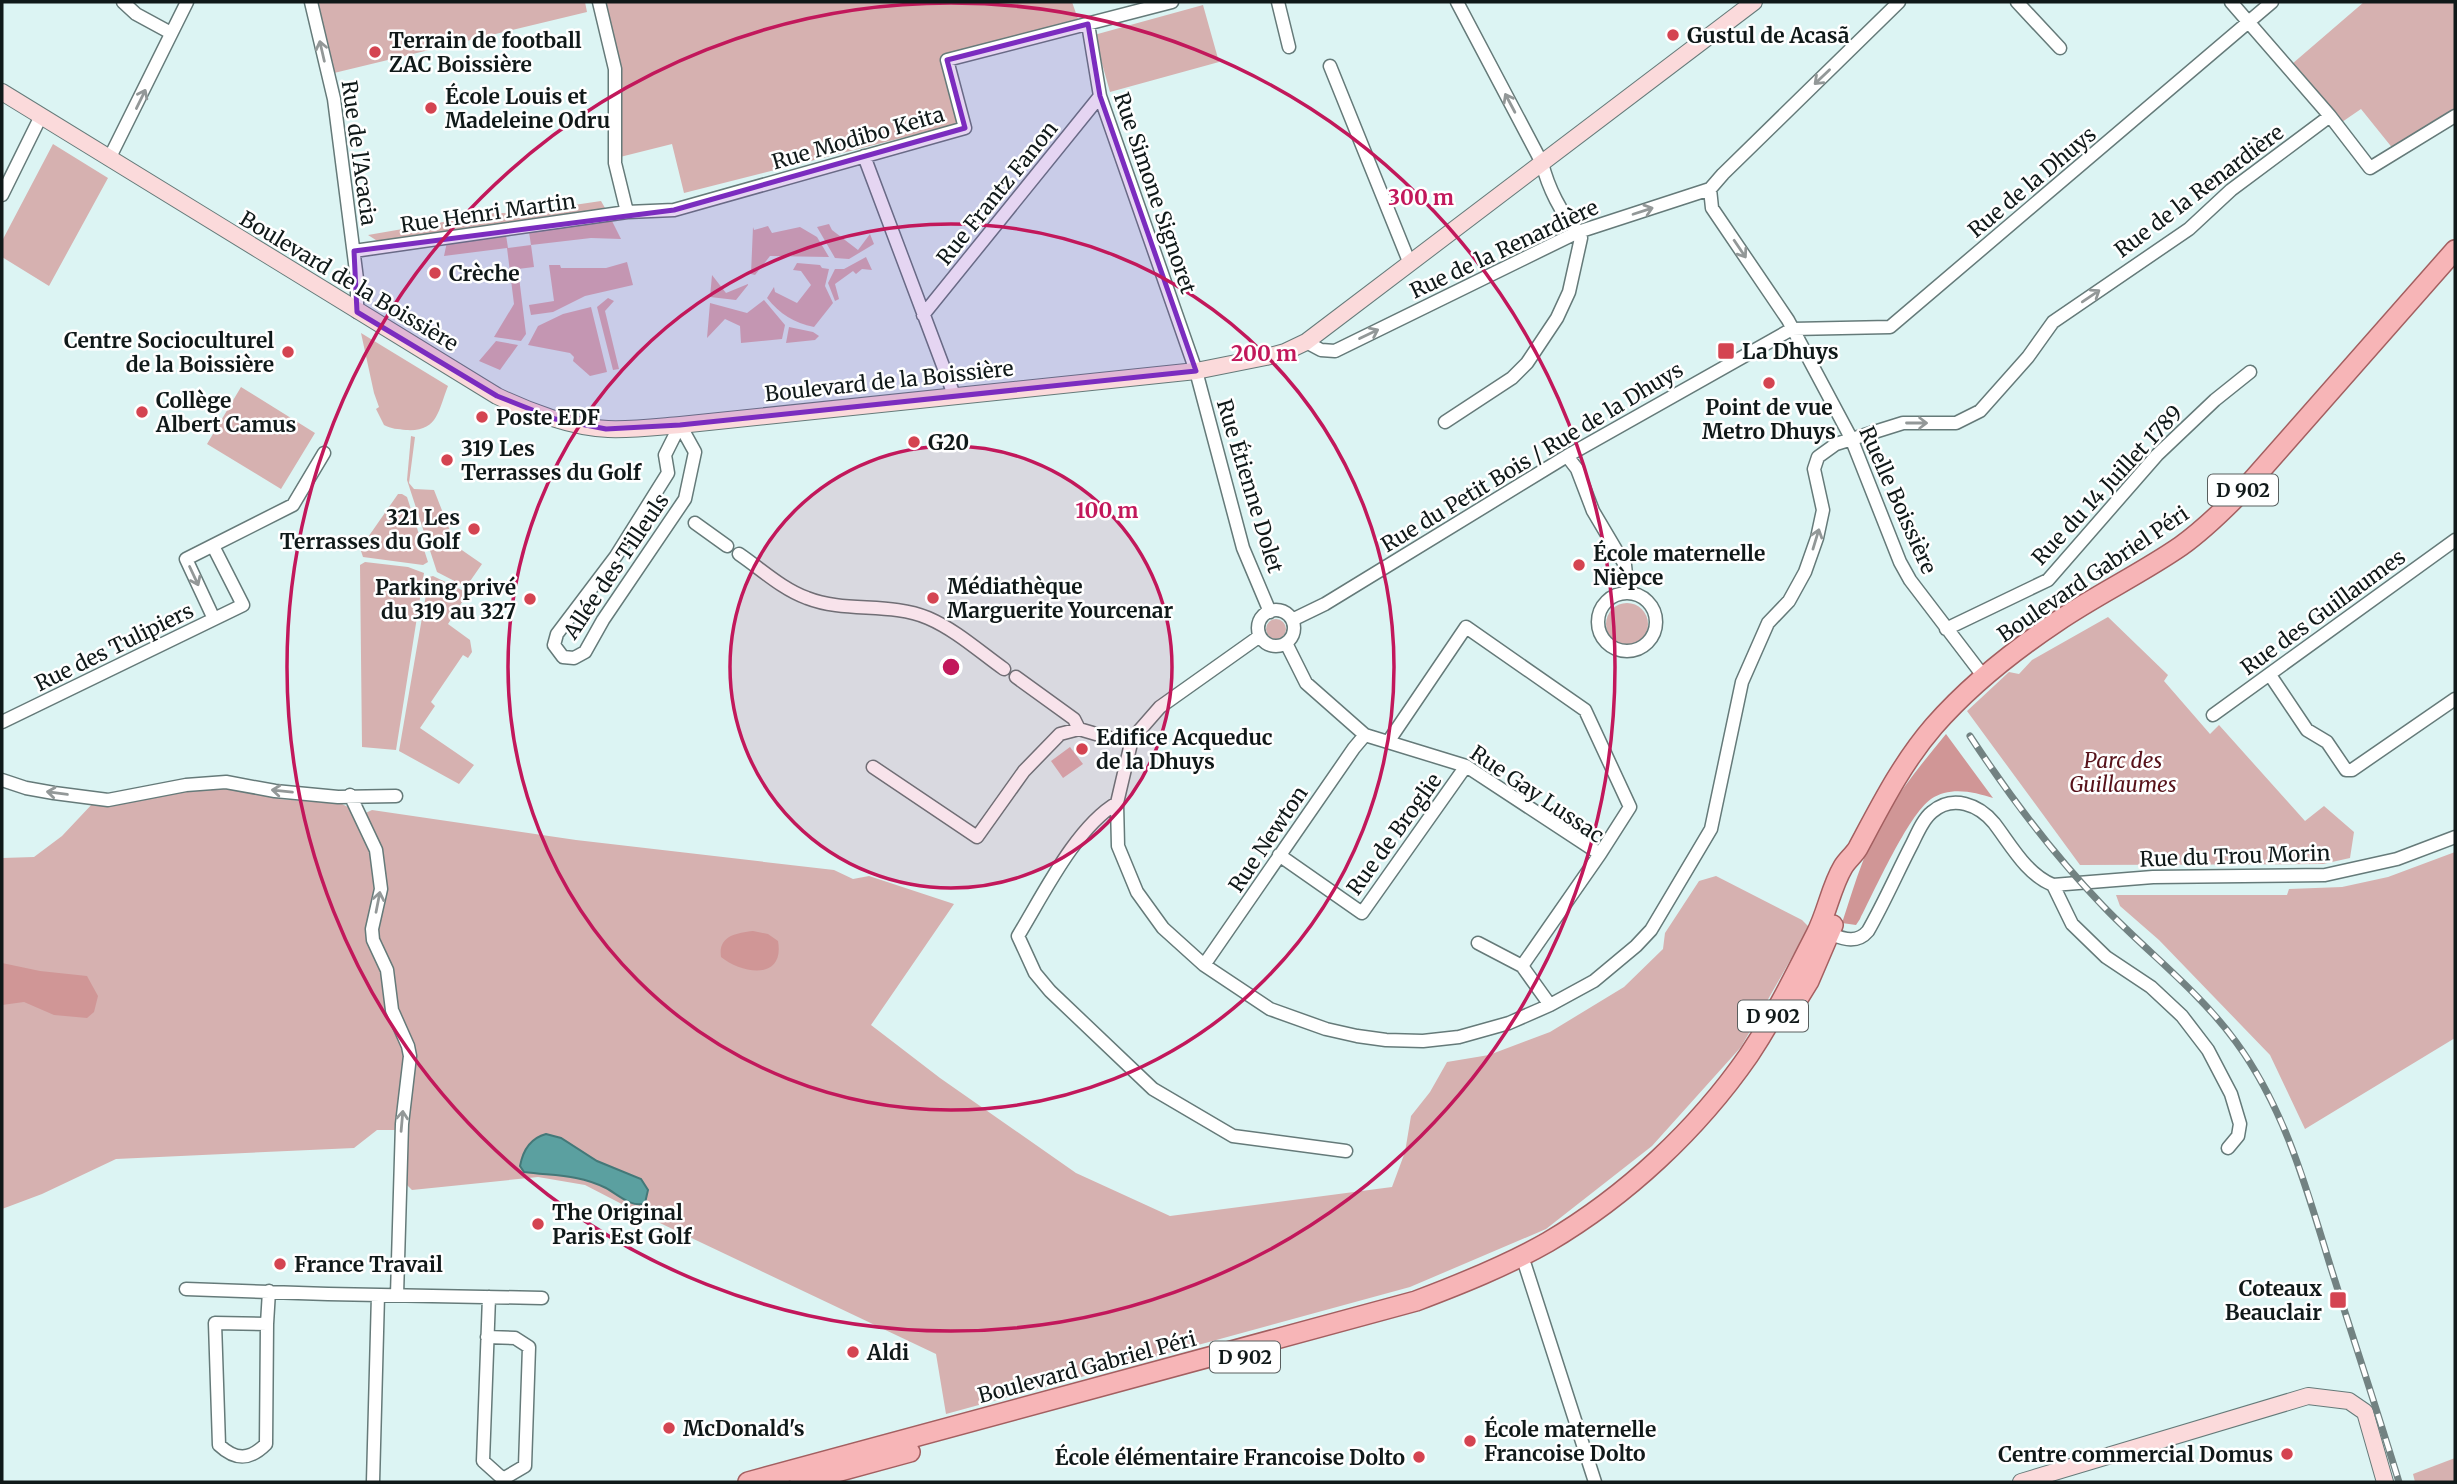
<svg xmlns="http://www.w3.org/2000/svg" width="2457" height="1484" viewBox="0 0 2457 1484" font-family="Merriweather,serif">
<rect width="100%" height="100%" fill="#dcf4f3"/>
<path fill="#d6b1b0" d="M317 2H585L587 12 334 73Z
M604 2H1072L1078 19 942 55 961 123 684 193 672 144 620 157 621 67Z
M2364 2H2455V113L2394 150 2361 109 2342 122 2292 64Z
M1203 5 1219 62 1110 92 1094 35Z
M53 144 108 178 49 286 2 257V241Z
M601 201 605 208 600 212 379 242 368 235 495 213H520Z
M612 221 621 239 591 238 531 245 534 267 518 269 526 334 521 341 494 337 514 304 507 248 444 256 447 242 506 235 508 248 531 245 529 232Z
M829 224 832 230 858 250 870 234 874 244 849 259 835 258 817 227Z
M768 226 772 233 800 227 817 237 829 257 770 256 755 275 751 274 753 227 754 230Z
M866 257 872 270 862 269 856 274 853 271 835 284 839 299 835 301 828 283 835 269H844Z
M627 262 633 285 585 296 553 312 531 315 529 305 554 301 549 265H560L561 268H606Z
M797 263 820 265 822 268 829 269 825 286 833 303 814 327C794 323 780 314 767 298L774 287 775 292 797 303 811 285 801 271 793 270Z
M712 275 726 293 748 284V285L736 300 710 297Z
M608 298 614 301 605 311 619 369 613 370 597 307Z
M764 300 785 325 782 339 741 343 740 326 725 319 707 338 710 303 747 313Z
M591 307 607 372 590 376 573 361 574 357 570 353 528 345 538 326 563 314Z
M789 327 813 332 819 336 815 340 786 343Z
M361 333 448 386C438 411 438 432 406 430 398 429 391 429 384 425L376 409 379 407 374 393Z
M496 341 518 345 500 370 479 361Z
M241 387 315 433 281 489 207 444Z
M411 436 415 437 409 483 414 489 434 490 456 546 482 564 466 587 437 572 407 480Z
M398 494H402L407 497 428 562 423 565 363 557 361 551 364 543Z
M365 562 408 567 424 573 396 750 362 747 360 565Z
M433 576 468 593 448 624 470 640 472 652 468 658 463 655 431 702 435 706 420 728 474 765 459 784 399 751 429 577Z
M1606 624a21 21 0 1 1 42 0a21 21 0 1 1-42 0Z
M2108 617 2168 675 2164 681 2210 734 2219 725 2305 821 2324 806 2354 832 2350 858 2323 864 2080 865 1967 711 2009 672 2019 674 2032 660Z
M1266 629a10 10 0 1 1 20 0a10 10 0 1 1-20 0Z
M1070 747 1083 764 1063 778 1051 761Z
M224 787 273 795 279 799 342 804 352 809 357 817 372 810 576 840 834 870 853 879 869 876 954 904 871 1025 940 1078 1076 1173 1170 1216 1392 1187 1405 1152 1411 1116 1430 1092 1447 1062 1489 1055 1550 1032 1624 987 1663 949 1665 933 1699 881 1716 876 1802 920 1809 927 1741 1047 1652 1146 1546 1229 1410 1287 946 1414 936 1354 643 1215 585 1185 538 1177 412 1190 405 1183 406 1130H377L354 1148 116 1159 42 1194 2 1209V858L34 857 62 836 94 802Z
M2455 852V1038L2305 1129 2270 1055 2159 940 2120 906 2116 895H2287L2289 889 2342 887 2388 877Z
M2455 1458V1482H2415L2413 1474Z"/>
<path fill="#d09696" d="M1946 734 1993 798C1974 792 1950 786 1931 799 1908 815 1874 892 1860 919L1856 925 1842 923C1849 902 1855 881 1863 861 1881 813 1914 773 1946 734Z
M753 931 768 934 778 941C785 981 742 974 721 957 718 936 736 933 753 931Z
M2 963 40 971 87 976 98 996 94 1012 87 1018 54 1015 24 1002 2 1005Z"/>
<path fill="#5ba0a0" stroke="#447878" stroke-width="2" d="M546 1134 561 1138 597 1161 641 1179 648 1190 645 1203C633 1209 617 1194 606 1188 578 1174 554 1176 524 1172L520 1166C523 1150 531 1138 546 1134Z"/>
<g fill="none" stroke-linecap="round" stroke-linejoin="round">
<defs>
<path id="street" d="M123 2 136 14 171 33
M311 2 334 99 357 279V312
M599 2 615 69V163L627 212
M1278 2 1289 47
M1457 2 1542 163C1548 187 1561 214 1578 232
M2017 2 2060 48
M2231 2 2330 116 2370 168 2455 116
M1088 24 1100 96 1196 371 1243 548 1270 612
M1330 66 1410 264
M864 156 954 395
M109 159 187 2
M1710 189 1712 208 1788 320 1851 438 1900 562 1910 580 1984 677
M2 195 41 116
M354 251 627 212 674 210 965 128 947 60 1172 2
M923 315 1100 96
M1792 329 1890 327 2272 2
M1306 342 1321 350 1335 351 1578 232 1710 189 1723 174 1899 2
M1445 422 1512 378 1527 363 1557 318 1569 292 1581 238 1578 232
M680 425 695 452 685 499 603 620 585 652 574 658 563 657 554 645 557 634 616 556 668 473 665 455Z
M1567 456 1577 469 1593 511 1625 565 1628 593
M695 523 727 546
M739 554C761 569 782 589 807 598 845 613 890 602 928 618 956 630 980 652 1004 669
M1598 622a29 29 0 1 1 58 0a29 29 0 1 1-58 0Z
M1258 628a18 18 0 1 1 36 0a18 18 0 1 1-36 0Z
M214 619 186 559 293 505 324 453
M1292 620 1325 604 1567 456 1792 329
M1946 629 2048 580 2157 455 2215 400 2250 372
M1260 636 1160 707 1132 739 1117 803 1118 846 1137 892 1163 928 1204 965 1270 1009 1326 1029 1357 1036 1386 1040 1423 1041 1459 1037 1509 1023 1550 1005 1594 981 1636 946 1651 930 1711 829 1742 682 1768 623 1789 601 1805 572 1817 538 1823 510 1814 469 1818 457 1836 444 1903 423H1956L1980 411 2028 357 2053 322 2189 229 2231 190 2330 116
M1286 643 1306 683 1365 735 1466 766 1600 854 1522 966 1550 1005
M2270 675 2307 730 2327 742 2346 770H2352L2455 699
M1016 677 1074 719 1079 729
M2213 715 2455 540
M2 722 243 605 213 546
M1388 742 1466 627 1585 710 1630 807 1600 854
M873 767 977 837 1024 771 1060 734 1079 729 1113 739H1132
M2 780 26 788 54 793 108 800 186 785 226 782 275 791 338 797 396 796
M350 795 376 850 381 889 372 929 373 940 387 970 392 1010 408 1046 410 1056 402 1124 397 1295
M1117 803C1076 827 1043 895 1018 936L1035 973 1050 991 1153 1089 1233 1136 1346 1151
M1279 855 1362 913 1466 766
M2053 885 2153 877 2325 875 2397 859 2455 837
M1830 934C1844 939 1857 944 1868 931 1884 903 1897 873 1912 844 1917 834 1923 819 1932 812 1953 794 1979 805 1994 823 2011 845 2026 874 2053 885L2072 924 2106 957 2151 987 2182 1016 2208 1050 2231 1094 2240 1124 2238 1136 2228 1148
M1478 943 1522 966
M1204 965 1354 748 1365 735
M1525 1265 1595 1482
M186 1289 328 1294 542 1298
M215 1323 267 1324 266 1444C250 1460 236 1461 219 1445Z
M267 1324 269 1291
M487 1337 515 1338 529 1347 525 1466 503 1479 483 1461 489 1297
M373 1482 378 1295"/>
<path id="secondary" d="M2 92 497 396C528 411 573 428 608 429 631 430 656 427 680 425L1196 371 1266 357 1285 352 1306 342 1754 2
M2021 1482 2308 1396 2349 1401 2365 1412 2385 1482"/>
<path id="primary" d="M1785 1020 1809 981 1833 925
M748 1482 1416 1301C1461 1284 1506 1266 1548 1242 1626 1196 1697 1130 1749 1055 1775 1016 1795 975 1816 934 1827 913 1831 887 1843 867 1847 860 1854 855 1858 848 1881 805 1902 763 1934 726 1970 685 2013 651 2058 621 2098 594 2142 573 2181 546 2206 528 2227 507 2248 485L2455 250
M800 1482 910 1452"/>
</defs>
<use href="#street" stroke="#657a79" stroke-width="15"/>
<use href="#secondary" stroke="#657a79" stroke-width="18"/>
<use href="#primary" stroke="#a35f60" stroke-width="22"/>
<use href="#street" stroke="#fff" stroke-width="12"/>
<use href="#secondary" stroke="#fbdadb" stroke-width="16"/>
<use href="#primary" stroke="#f7b5b7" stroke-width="19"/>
<defs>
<path id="rail" d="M1970 736C2010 797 2053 854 2103 906 2147 952 2199 991 2236 1042 2285 1109 2306 1187 2330 1265 2353 1338 2377 1410 2399 1482"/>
</defs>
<use href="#rail" stroke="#728282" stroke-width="7"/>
<use href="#rail" stroke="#fff" stroke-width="4.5" stroke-dasharray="13" stroke-linecap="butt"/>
</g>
<defs><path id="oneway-shaft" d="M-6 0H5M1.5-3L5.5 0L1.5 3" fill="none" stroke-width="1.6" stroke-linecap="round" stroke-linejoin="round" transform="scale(1.75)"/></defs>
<g stroke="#939898">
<use href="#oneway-shaft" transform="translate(322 51) rotate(-103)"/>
<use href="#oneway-shaft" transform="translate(1822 77) rotate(136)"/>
<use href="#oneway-shaft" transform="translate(141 99) rotate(-64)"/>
<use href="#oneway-shaft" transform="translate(1510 103) rotate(-118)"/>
<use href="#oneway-shaft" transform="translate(1643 211) rotate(-18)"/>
<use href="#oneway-shaft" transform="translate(1740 249) rotate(56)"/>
<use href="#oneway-shaft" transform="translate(2091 296) rotate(-34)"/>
<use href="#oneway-shaft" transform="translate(1369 334) rotate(-26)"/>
<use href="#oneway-shaft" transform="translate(1917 423)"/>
<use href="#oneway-shaft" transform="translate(1816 539) rotate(-73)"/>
<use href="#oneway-shaft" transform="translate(194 576) rotate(65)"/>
<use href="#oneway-shaft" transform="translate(282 791) rotate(-174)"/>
<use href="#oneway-shaft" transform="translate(57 793) rotate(-172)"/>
<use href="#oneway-shaft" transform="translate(378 902) rotate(-79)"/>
<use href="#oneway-shaft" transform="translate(402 1121) rotate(-85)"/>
</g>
<path fill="#7b2cbf" fill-opacity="0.2" stroke="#7b2cbf" stroke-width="5" stroke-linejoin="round" d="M1088 24 1100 96 1196 371 680 425 606 429 555 419 497 396 357 312 354 251 674 210 965 128 947 60Z"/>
<circle cx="951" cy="667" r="221" fill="#c2185b" fill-opacity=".12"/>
<g fill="none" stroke="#c2185b" stroke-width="3.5">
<circle cx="951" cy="667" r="221"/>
<circle cx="951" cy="667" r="443"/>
<circle cx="951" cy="667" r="664"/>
</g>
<g fill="#d44451" stroke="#fff" stroke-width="2.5">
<circle cx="1673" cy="35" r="7"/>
<circle cx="375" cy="52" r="7"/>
<circle cx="431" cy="108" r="7"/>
<circle cx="435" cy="273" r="7"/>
<rect x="1717" y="342" width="18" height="18" rx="3.5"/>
<circle cx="288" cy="352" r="7"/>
<circle cx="1769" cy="383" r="7"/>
<circle cx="142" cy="412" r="7"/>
<circle cx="482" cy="417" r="7"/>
<circle cx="914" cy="442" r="7"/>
<circle cx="447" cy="460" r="7"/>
<circle cx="474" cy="529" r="7"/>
<circle cx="1579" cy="565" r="7"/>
<circle cx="933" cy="598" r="7"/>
<circle cx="530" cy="599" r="7"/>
<circle cx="1082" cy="749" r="7"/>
<circle cx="538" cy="1224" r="7"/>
<circle cx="280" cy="1264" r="7"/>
<rect x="2329" y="1291" width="18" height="18" rx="3.5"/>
<circle cx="853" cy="1352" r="7"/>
<circle cx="669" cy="1428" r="7"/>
<circle cx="1470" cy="1441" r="7"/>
<circle cx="2287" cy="1454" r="7"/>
<circle cx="1419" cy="1457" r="7"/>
</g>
<g text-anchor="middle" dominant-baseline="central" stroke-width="5" stroke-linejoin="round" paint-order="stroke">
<g fill="#fff" stroke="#585e5e" stroke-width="2">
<rect x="2208" y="474.5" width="70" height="31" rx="5"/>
<rect x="1738" y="1000.5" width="70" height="31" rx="5"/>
<rect x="1210" y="1341.5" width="70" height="31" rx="5"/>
</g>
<g font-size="19" font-weight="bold" fill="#101919">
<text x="2243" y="490">D 902</text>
<text x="1773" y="1016">D 902</text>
<text x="1245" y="1357">D 902</text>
</g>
<g font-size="21" font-weight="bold" fill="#101919" stroke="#fff" text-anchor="start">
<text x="1687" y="35">Gustul de Acasã</text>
<text x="389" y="40">Terrain de football<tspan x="389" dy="24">ZAC Boissière</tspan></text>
<text x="445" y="96">École Louis et<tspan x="445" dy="24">Madeleine Odru</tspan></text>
<text x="449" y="273">Crèche</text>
<text x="274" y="340" text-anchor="end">Centre Socioculturel<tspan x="274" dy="24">de la Boissière</tspan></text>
<text x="1742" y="351">La Dhuys</text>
<text x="156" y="400">Collège<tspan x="156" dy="24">Albert Camus</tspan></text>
<text x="1769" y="407" text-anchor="middle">Point de vue<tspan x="1769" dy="24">Metro Dhuys</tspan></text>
<text x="496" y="417">Poste EDF</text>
<text x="928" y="442">G20</text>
<text x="461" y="448">319 Les<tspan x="461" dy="24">Terrasses du Golf</tspan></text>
<text x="460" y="517" text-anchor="end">321 Les<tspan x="460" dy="24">Terrasses du Golf</tspan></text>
<text x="1593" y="553">École maternelle<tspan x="1593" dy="24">Nièpce</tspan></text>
<text x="947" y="586">Médiathèque<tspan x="947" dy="24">Marguerite Yourcenar</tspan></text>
<text x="516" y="587" text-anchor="end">Parking privé<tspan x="516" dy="24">du 319 au 327</tspan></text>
<text x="1096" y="737">Edifice Acqueduc<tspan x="1096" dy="24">de la Dhuys</tspan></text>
<text x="552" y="1212">The Original<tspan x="552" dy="24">Paris Est Golf</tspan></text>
<text x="294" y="1264">France Travail</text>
<text x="2322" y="1288" text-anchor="end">Coteaux<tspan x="2322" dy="24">Beauclair</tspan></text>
<text x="867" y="1352">Aldi</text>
<text x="683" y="1428">McDonald's</text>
<text x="1484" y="1429">École maternelle<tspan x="1484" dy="24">Francoise Dolto</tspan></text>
<text x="2273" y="1454" text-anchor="end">Centre commercial Domus</text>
<text x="1405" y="1457" text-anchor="end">École élémentaire Francoise Dolto</text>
</g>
<g font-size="21" fill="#101919" stroke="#fff">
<text transform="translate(858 138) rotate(-16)">Rue Modibo Keita</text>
<text transform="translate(359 153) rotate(82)">Rue de l'Acacia</text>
<text transform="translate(2032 182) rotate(-40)">Rue de la Dhuys</text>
<text transform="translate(2199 191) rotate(-37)">Rue de la Renardière</text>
<text transform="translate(997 193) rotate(-51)">Rue Frantz Fanon</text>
<text transform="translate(1155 193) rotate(71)">Rue Simone Signoret</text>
<text transform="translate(488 213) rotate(-8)">Rue Henri Martin</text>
<text transform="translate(1504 249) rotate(-25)">Rue de la Renardière</text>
<text transform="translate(349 281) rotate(31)">Boulevard de la Boissière</text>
<text transform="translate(889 381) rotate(-6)">Boulevard de la Boissière</text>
<text transform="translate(1532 457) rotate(-31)">Rue du Petit Bois / Rue de la Dhuys</text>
<text transform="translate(2107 485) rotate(-47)">Rue du 14 Juillet 1789</text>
<text transform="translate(1250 486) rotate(73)">Rue Étienne Dolet</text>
<text transform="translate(1898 500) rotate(66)">Ruelle Boissière</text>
<text transform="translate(616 566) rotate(-56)">Allée des Tilleuls</text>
<text transform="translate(2093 574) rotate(-34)">Boulevard Gabriel Péri</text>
<text transform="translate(2323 612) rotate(-36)">Rue des Guillaumes</text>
<text transform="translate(114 647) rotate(-26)">Rue des Tulipiers</text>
<text transform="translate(1537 794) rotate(34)">Rue Gay Lussac</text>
<text transform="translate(1394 834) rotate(-54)">Rue de Broglie</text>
<text transform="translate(1268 839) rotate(-56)">Rue Newton</text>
<text transform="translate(2235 856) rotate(-2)">Rue du Trou Morin</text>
<text transform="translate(1087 1367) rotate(-15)">Boulevard Gabriel Péri</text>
</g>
<g font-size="21" font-style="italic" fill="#57121a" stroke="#fff">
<text x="2123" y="760">Parc des<tspan x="2123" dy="24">Guillaumes</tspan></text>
</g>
</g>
<circle cx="951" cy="667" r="10" fill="#c2185b" stroke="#fff" stroke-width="3.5"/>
<g font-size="21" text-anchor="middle" font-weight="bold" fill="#c2185b" stroke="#fff" stroke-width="5" stroke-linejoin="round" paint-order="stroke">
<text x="1421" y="205">300 m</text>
<text x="1264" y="361">200 m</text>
<text x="1107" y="518">100 m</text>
</g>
<rect width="2457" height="1484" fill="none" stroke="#101919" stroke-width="7"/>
</svg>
